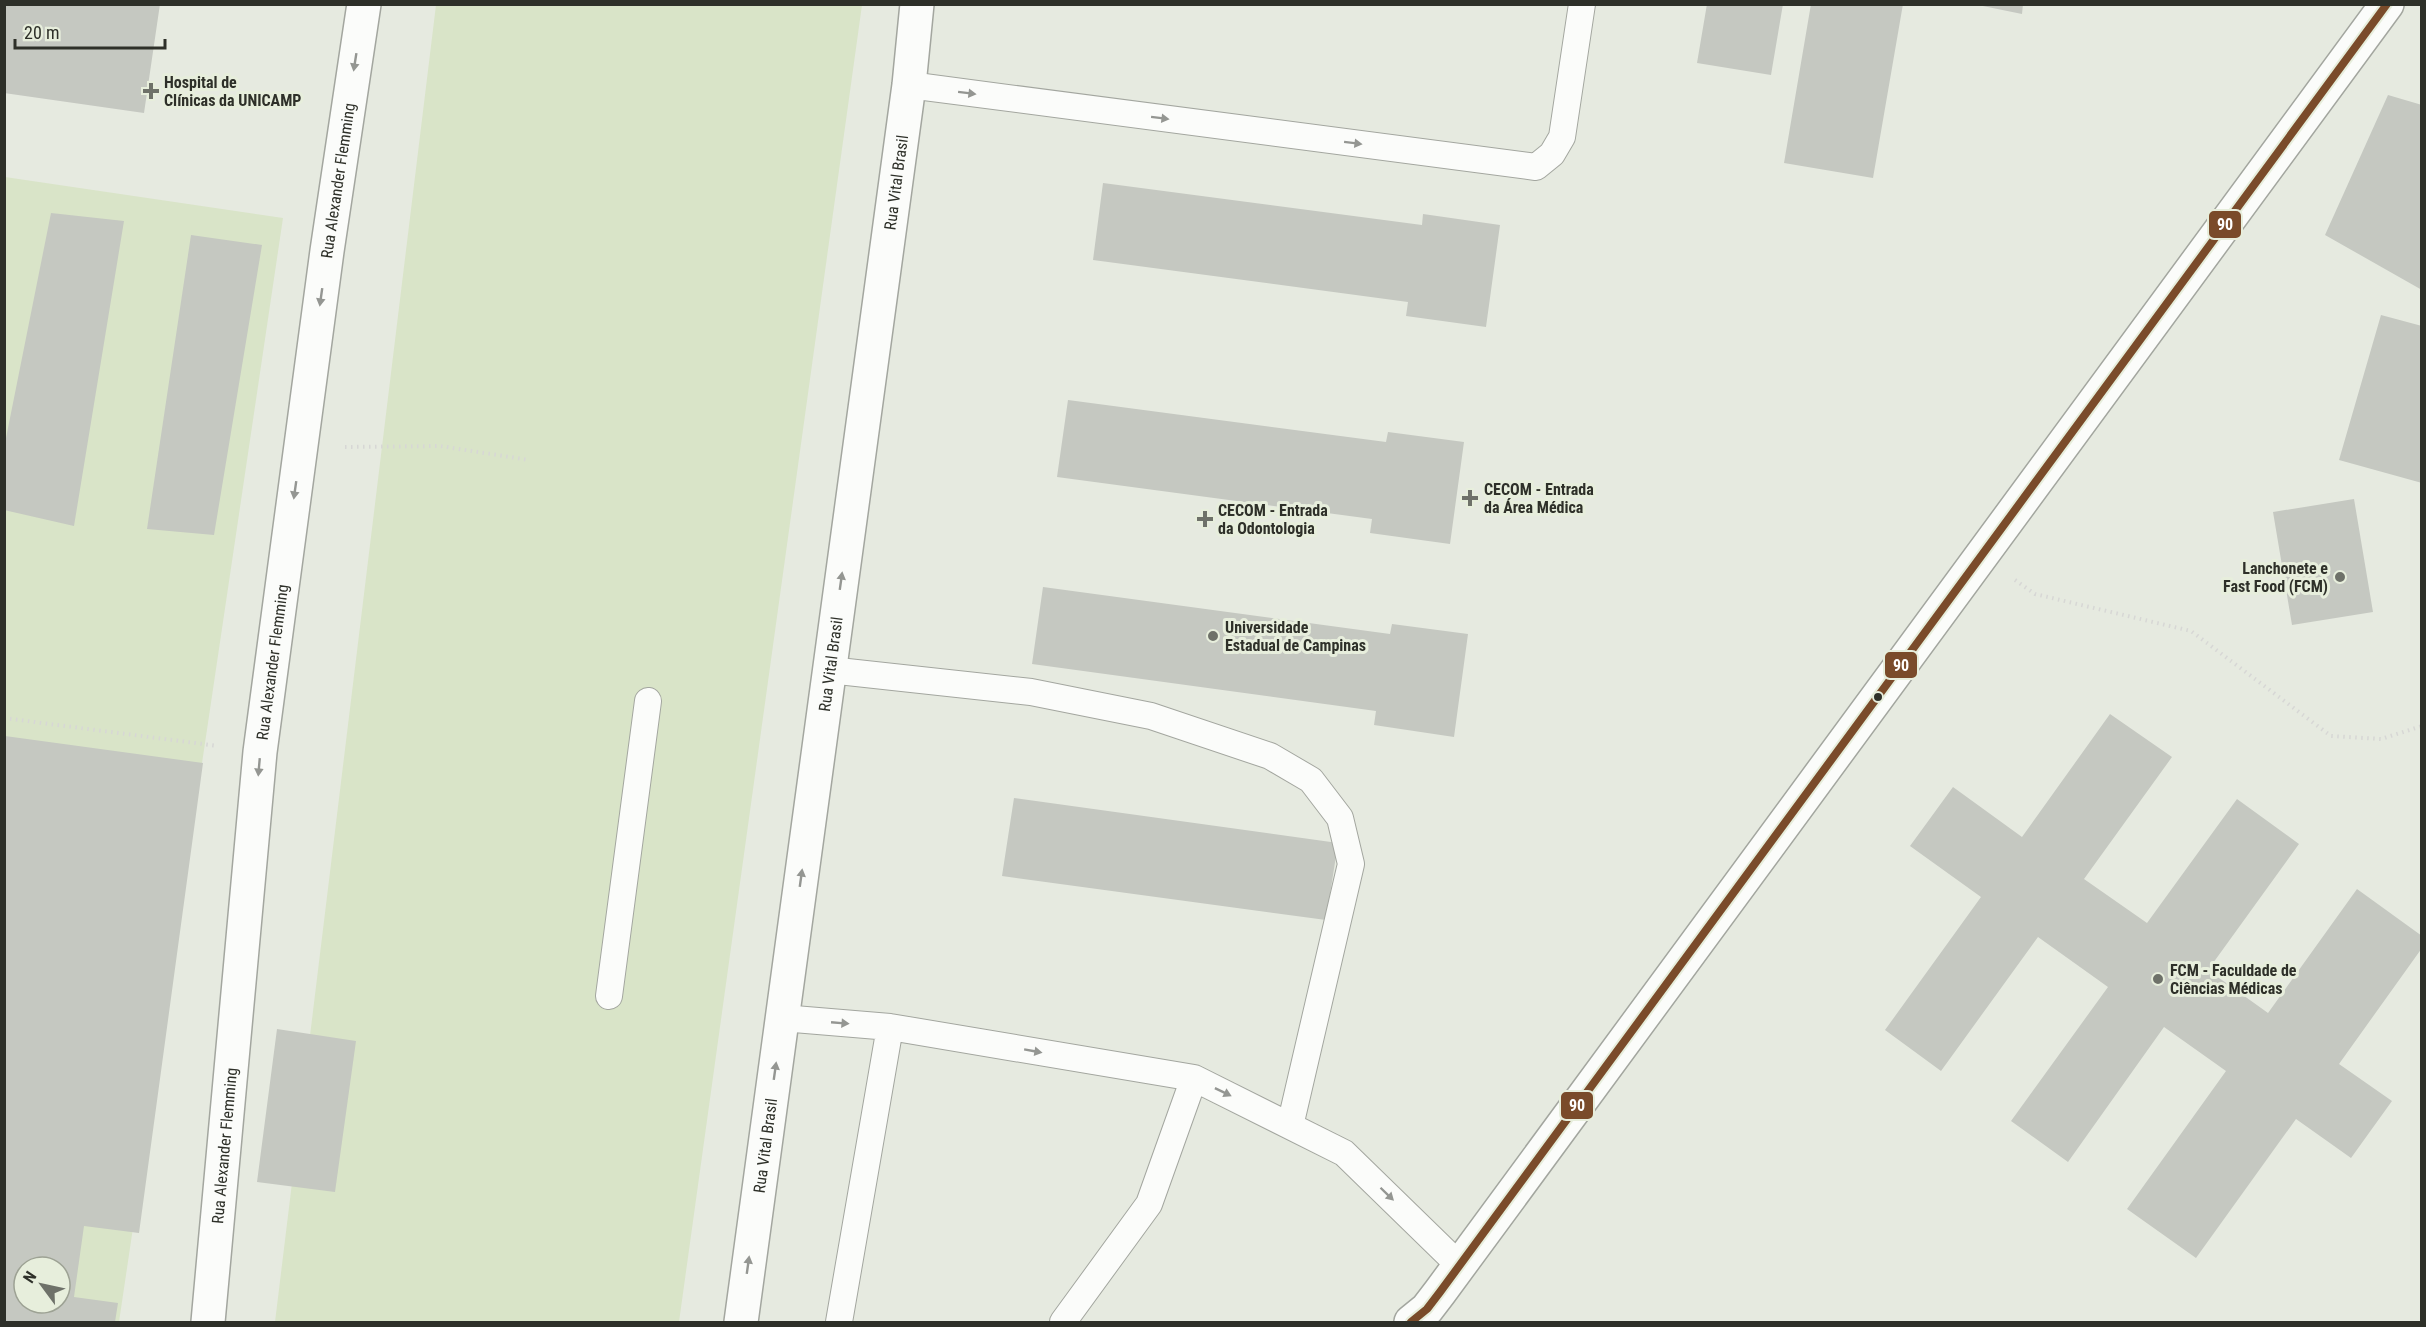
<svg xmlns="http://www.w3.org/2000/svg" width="2426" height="1327" viewBox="0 0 2426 1327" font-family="'Roboto Condensed',sans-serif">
<rect width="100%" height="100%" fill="#e6eae0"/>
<path fill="#d9e4c8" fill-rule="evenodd" d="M436 5H862L679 1322H275Z
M5 177 283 218 119 1322H5ZM24 1267H60V1303H24Z"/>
<path fill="#c5c8c1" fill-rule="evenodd" d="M4 4H160L144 113 4 93Z
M1707 4H1783L1771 75 1697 63Z
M1811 4H1903L1873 178 1784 163Z
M1973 4H2023L2022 14Z
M2388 95 2422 105V290L2325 235Z
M1103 183 1422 225 1423 214 1500 225 1486 327 1406 316 1408 302 1093 260Z
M51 213 124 221 74 526 4 510V448Z
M191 235 262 245 214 535 147 529Z
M2381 315 2422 326V483L2339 460Z
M1068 400 1386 442 1388 432 1464 442 1450 544 1370 533 1372 519 1057 477Z
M2354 499 2373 612 2292 625 2273 512Z
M1043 587 1390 634 1392 624 1468 634 1454 737 1374 725 1376 711 1032 664Z
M2110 714 2172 757 2084 879 2147 923 2237 799 2299 844 2208 970 2268 1013 2357 889 2422 936V948L2339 1064 2392 1101 2351 1158 2296 1119 2196 1258 2127 1209 2226 1071 2164 1027 2068 1162 2011 1121 2108 987 2038 937 1941 1071 1885 1030 1981 897 1910 846 1953 787 2022 837Z
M5 736 203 763 139 1233 84 1226 74 1297 118 1303 115 1322H5ZM24 1267H60V1303H24Z
M1014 798 1338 843 1326 920 1002 876Z
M277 1029 356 1041 335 1192 257 1182Z"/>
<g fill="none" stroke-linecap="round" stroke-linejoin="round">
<defs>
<path id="lane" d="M909 85 1536 167 1552 154 1562 137 1582 4
M829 670 1031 692 1151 716 1270 756 1311 780 1340 818 1351 864 1290 1126
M609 996 648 701
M782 1018 890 1027 1194 1078 1344 1153 1459 1265
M839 1322 890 1027
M1063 1322 1149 1204 1194 1078"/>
<g id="street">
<path id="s1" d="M208 1322 260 752 327 251 364 4"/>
<path id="s2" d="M741 1322 909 85 917 4"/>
<path d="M1411 1322 1427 1309 1440 1292 2387 4"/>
</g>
</defs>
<use href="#lane" stroke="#a3a69f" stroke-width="28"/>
<use href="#street" stroke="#a3a69f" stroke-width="36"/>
<path stroke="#d7d7d5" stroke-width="4" stroke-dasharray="1.5 4.5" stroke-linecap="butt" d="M345 447 440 446 529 460
M2015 580 2035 594 2191 631 2331 736 2381 739 2422 726
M4 718 218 746"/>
<use href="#lane" stroke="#fbfcfa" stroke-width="26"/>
<use href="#street" stroke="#fbfcfa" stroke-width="33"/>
<defs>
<path id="bus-1" d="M1411 1322 1427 1309 1440 1292 2387 4"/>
</defs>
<use href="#bus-1" stroke="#e7eedc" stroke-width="12"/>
<use href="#bus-1" stroke="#7a4b2a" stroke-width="8"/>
</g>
<defs><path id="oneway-solid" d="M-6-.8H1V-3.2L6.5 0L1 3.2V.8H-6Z" transform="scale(1.5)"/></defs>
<g fill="#949692">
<use href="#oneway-solid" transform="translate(355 62) rotate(99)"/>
<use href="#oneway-solid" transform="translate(967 93) rotate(7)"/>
<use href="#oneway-solid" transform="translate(1160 118) rotate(7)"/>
<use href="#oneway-solid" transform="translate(1353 143) rotate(7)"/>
<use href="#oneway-solid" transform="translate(321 297) rotate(98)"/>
<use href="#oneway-solid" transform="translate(295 490) rotate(98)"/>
<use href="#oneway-solid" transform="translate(841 581) rotate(-82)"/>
<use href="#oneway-solid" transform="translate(259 767) rotate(95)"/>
<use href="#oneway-solid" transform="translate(801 878) rotate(-82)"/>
<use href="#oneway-solid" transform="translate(840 1023) rotate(5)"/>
<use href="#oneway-solid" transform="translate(1033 1051) rotate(10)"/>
<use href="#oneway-solid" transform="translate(775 1071) rotate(-82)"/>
<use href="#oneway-solid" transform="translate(1223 1092) rotate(26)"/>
<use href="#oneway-solid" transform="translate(1387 1194) rotate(44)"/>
<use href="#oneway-solid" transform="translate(748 1265) rotate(-82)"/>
</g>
<g fill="#6e7169" stroke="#e7eedc" stroke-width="2">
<path d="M148 82h6v6h6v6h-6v6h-6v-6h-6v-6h6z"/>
<path d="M1467 489h6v6h6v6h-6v6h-6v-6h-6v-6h6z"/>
<path d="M1202 510h6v6h6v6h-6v6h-6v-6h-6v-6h6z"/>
<circle cx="2340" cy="577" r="6"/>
<circle cx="1213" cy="636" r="6"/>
<circle cx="2158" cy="979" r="6"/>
</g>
<circle fill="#2e3029" stroke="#e7eedc" stroke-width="2" cx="1878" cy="697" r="5"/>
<g text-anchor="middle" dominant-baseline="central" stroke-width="6" stroke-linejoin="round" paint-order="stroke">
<g font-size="16" font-weight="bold" fill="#2e3029" stroke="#e7eedc" text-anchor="start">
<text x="164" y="82">Hospital de<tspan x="164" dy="18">Clínicas da UNICAMP</tspan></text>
<text x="1484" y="489">CECOM - Entrada<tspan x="1484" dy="18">da Área Médica</tspan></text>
<text x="1218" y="510">CECOM - Entrada<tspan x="1218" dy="18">da Odontologia</tspan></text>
<text x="2328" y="568" text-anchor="end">Lanchonete e<tspan x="2328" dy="18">Fast Food (FCM)</tspan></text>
<text x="1225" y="627">Universidade<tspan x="1225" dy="18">Estadual de Campinas</tspan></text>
<text x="2170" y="970">FCM - Faculdade de<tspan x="2170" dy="18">Ciências Médicas</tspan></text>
</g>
<g font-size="16" fill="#2e3029" stroke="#e7eedc">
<text stroke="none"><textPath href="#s1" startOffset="1149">Rua Alexander Flemming</textPath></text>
<text stroke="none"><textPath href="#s2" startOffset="1150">Rua Vital Brasil</textPath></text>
<text stroke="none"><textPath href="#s1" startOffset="663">Rua Alexander Flemming</textPath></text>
<text stroke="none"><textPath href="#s2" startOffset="664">Rua Vital Brasil</textPath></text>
<text stroke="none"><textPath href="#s1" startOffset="177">Rua Alexander Flemming</textPath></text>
<text stroke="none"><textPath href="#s2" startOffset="178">Rua Vital Brasil</textPath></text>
</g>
</g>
<g stroke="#e7eedc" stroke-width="2">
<rect x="2208" y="210" width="34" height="29" rx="6" fill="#7a4b2a"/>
<rect x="1884" y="651" width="34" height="28" rx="6" fill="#7a4b2a"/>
<rect x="1560" y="1091" width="34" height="29" rx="6" fill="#7a4b2a"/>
</g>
<g font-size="16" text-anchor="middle" font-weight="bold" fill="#fff">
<text x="2225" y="230">90</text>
<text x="1901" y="671">90</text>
<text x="1577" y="1111">90</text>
</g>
<rect width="2426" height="1327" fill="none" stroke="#2e3029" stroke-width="12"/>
<g transform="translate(42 1285) rotate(303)"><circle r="28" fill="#e7eedc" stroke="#9da294" stroke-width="1.5"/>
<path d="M0-4.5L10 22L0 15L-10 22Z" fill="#6e7169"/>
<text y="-9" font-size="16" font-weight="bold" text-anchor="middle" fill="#2e3029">N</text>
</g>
<path d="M15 39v9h150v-9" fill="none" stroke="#2e3029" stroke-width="3"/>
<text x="24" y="39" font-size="18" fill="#2e3029" stroke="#e7eedc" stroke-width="4.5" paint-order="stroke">20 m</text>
</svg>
